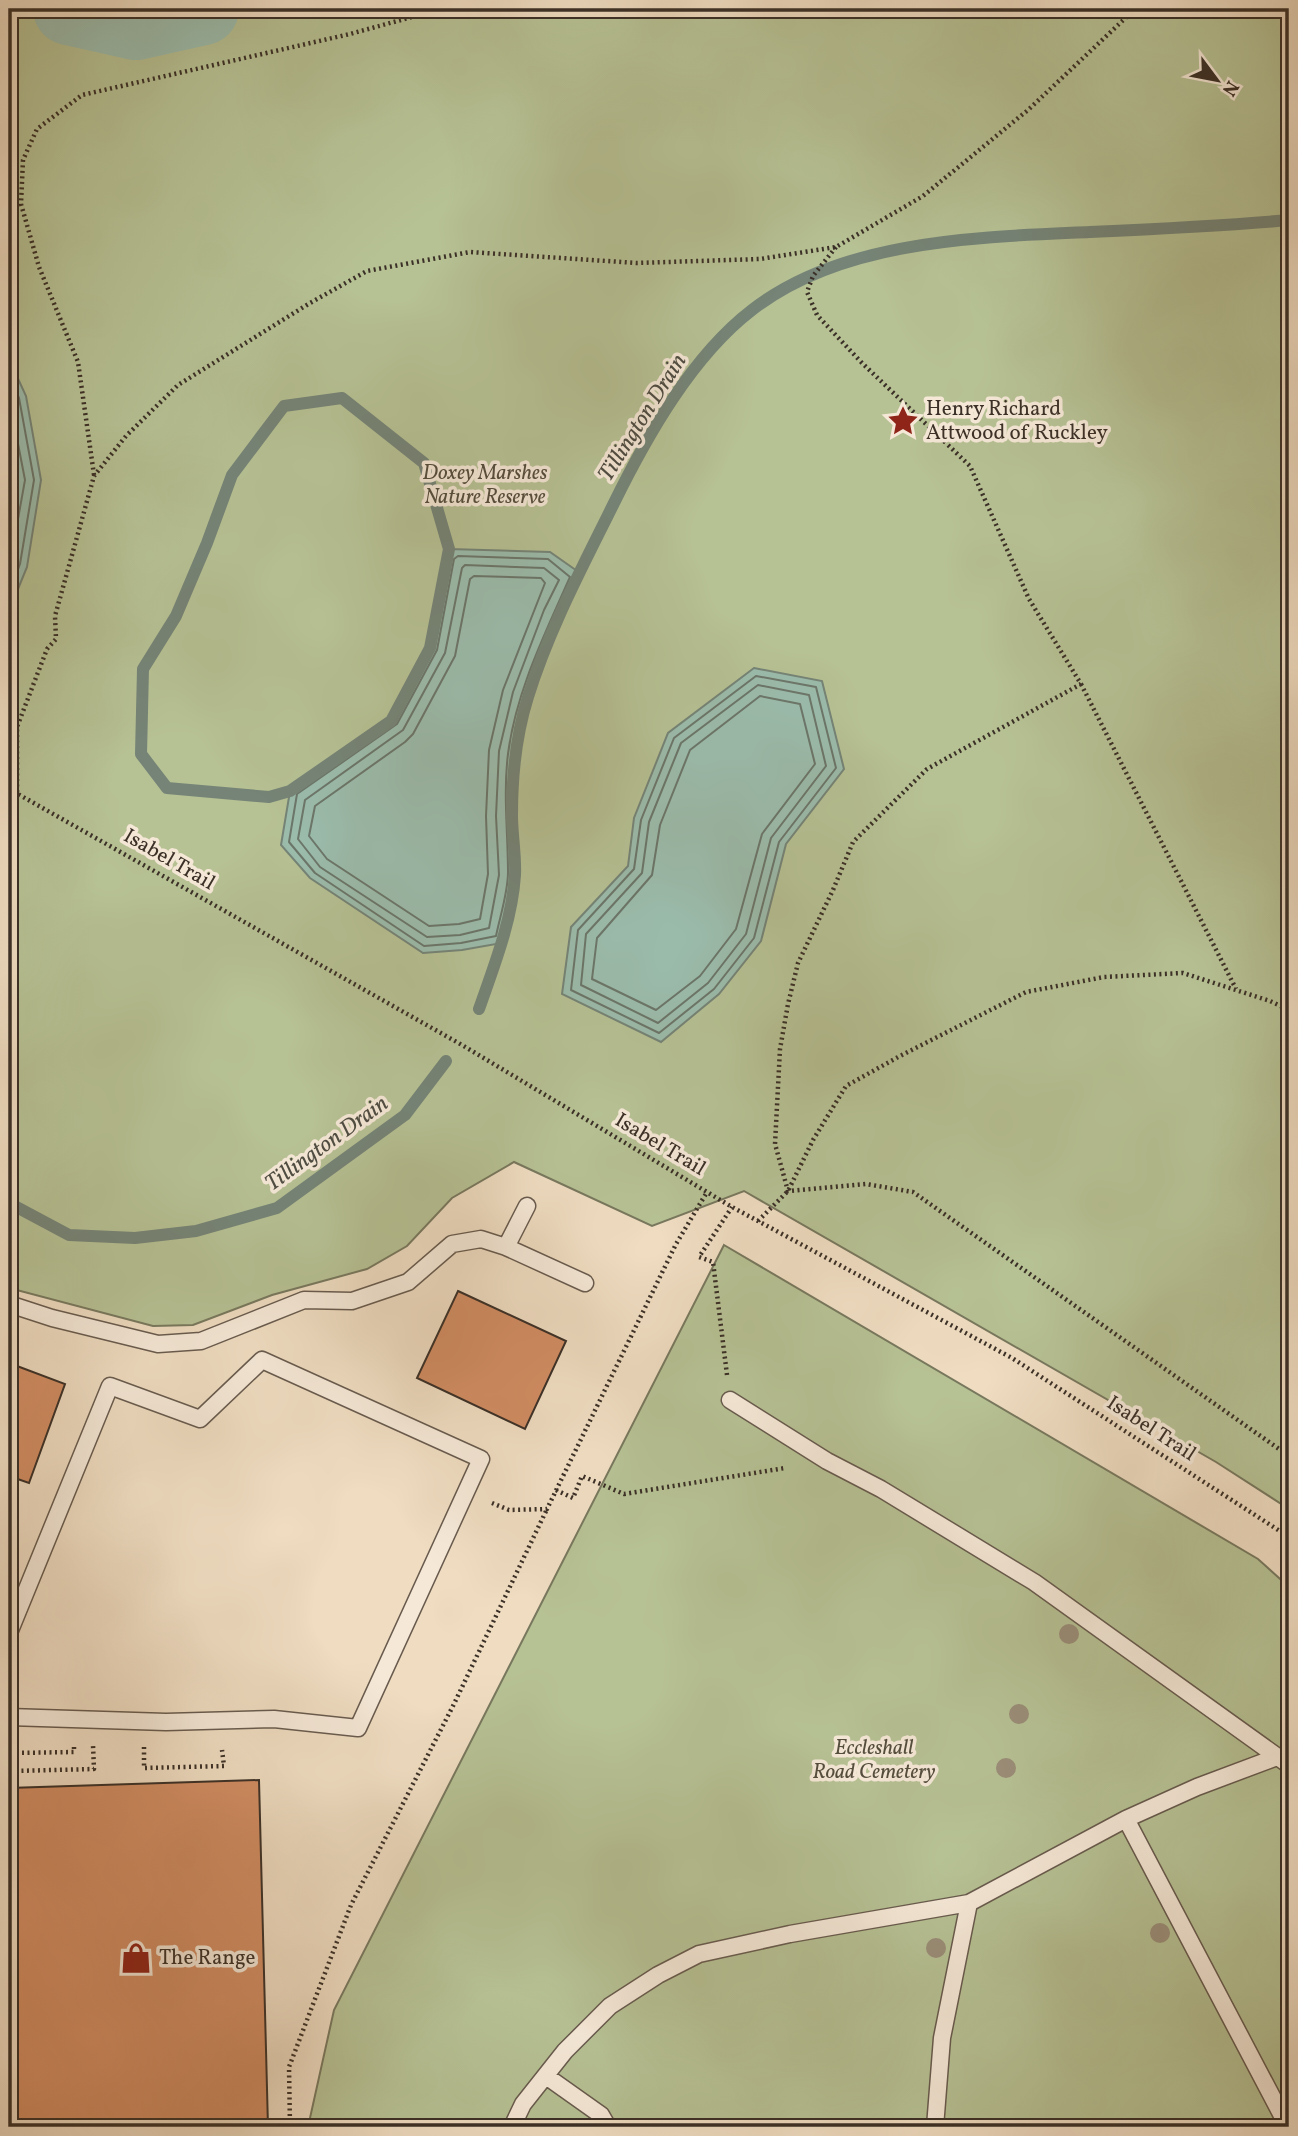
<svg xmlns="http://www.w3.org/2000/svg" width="1298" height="2136" viewBox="0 0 1298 2136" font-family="Vollkorn,serif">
<rect width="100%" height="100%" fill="#efdcc1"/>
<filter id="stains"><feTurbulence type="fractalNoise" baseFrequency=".00286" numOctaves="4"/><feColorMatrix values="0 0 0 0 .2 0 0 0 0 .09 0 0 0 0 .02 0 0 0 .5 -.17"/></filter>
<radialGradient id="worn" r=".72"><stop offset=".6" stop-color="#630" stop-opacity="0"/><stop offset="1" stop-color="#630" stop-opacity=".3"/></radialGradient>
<path fill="#b6c194" stroke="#78785e" stroke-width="2" d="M9 9H1289V1509L1216 1462 744 1191 652 1226 514 1162 452 1198 407 1246 367 1269 272 1295 193 1325 153 1326 9 1288Z
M724 1245 1258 1559 1289 1587V2127H308L334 2010Z"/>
<path fill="#9bbcac" stroke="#758477" stroke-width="2" d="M9 9H108L136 24 9 13Z
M9 359 26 396 41 480 27 567 9 611Z
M449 549 550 552 580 573C552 630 525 690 515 753 508 794 517 835 515 875 513 898 506 921 502 943L462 950 423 953 310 878 281 845 290 791 391 721 430 648Z
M754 668 822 681 844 769 786 844 761 941 719 994 661 1042 562 994 571 927 628 866 634 818 668 733Z"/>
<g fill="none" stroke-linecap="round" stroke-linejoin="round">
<path stroke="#6b766a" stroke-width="2" d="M40 9 103 14 106 9
M9 376 19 398 34 480 20 564 9 593
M9 397 25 480 9 569
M9 448 15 481 9 519
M458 556 548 559 570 577C545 634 516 691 508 754 503 793 508 833 508 872 508 893 500 916 496 936L461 943 424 946 315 873 289 842 297 794 397 724 437 650 454 559Z
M465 565 544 568 559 580 544 610 513 692 499 751 496 816 499 875 489 928 460 935 427 937 320 867 298 839 305 800 403 730 445 653 462 568Z
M474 576 541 578 545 583 503 690 489 750 486 816 488 874 480 919 459 924 429 926 327 859 309 836 315 806 405 742 413 734 455 656 470 579Z
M756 676 816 687 836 768 779 842 754 938 714 989 659 1033 571 990 578 930 634 869 641 820 674 738Z
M758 685 809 695 826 766 771 838 746 934 708 983 658 1023 581 985 586 934 642 873 649 822 681 743Z
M760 696 800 704 815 764 762 834 736 929 700 976 656 1010 592 979 597 938 652 875 660 825 690 750Z"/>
<path stroke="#758477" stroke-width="12" d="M342 398 424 463 449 549 430 648 391 721 290 791 269 797 167 788 141 754 143 669 176 616 207 543 232 475 284 406Z
M479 1009C494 966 512 921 515 875 516 855 512 835 512 815 512 775 516 735 528 697 549 629 583 566 614 503 647 436 692 356 752 310 843 239 981 237 1090 232 1157 229 1223 226 1289 220
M9 1203 69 1235 135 1238 196 1231 277 1208 405 1115 446 1061"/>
<path stroke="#9bbcac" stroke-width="72" d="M69 9 136 24 203 9"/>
</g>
<path fill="#d18c62" stroke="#3b3027" stroke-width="2" d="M458 1291 566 1341 525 1429 417 1378Z
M9 1363 65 1384 29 1483 9 1476Z
M259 1780 268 2127H9V1788Z"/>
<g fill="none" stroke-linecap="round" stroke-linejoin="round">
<defs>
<path id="lane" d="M506 1247 527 1206
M9 1304 52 1318 158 1344 201 1341 304 1300 352 1301 408 1282 452 1244 481 1239 506 1247 585 1283
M730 1400 827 1461 881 1489 1034 1582 1289 1765
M9 1633 110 1386 200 1419 262 1360 481 1459 358 1728 274 1719 166 1722 9 1717
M1126 1819 1288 2127
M546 2076 601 2115 608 2127
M512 2127 523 2104 565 2051 610 2006 658 1975 699 1954 790 1934 969 1903 1126 1819 1197 1787 1277 1757
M935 2127 942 2038 969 1903"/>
</defs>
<use href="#lane" stroke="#685b4e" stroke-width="19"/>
<path stroke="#3b3027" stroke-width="4.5" stroke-dasharray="2 3.5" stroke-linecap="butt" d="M836 247 813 276 807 292 817 315 862 363 970 466 1029 599 1081 684 927 769 853 842 833 890 798 963 788 1004 780 1049 775 1144 788 1191 866 1184 913 1192 1289 1456
M94 475 78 362 39 267 21 204 23 160 37 129 82 95 350 34 441 9
M1081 684 1236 989
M9 789 462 1045 732 1207 1012 1358 1289 1537
M17 792V727L47 649 56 639 55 616 94 476 126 436 178 385 310 303 367 271 470 252 637 263 760 259 836 247 923 196 1028 110 1135 9
M758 1221 788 1191 813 1140 846 1086 900 1056 1026 992 1104 977 1183 973 1270 1001 1289 1010
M727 1375 713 1262 699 1257 732 1207
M556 1490 573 1498 582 1476 624 1494 785 1468
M492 1503 509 1510 547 1509 676 1244 707 1192
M74 1747V1752L12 1753 13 1771 94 1769 93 1745
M144 1747V1768L224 1766 222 1750
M290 2127 289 2067 351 1905 454 1704 547 1509"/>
<use href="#lane" stroke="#f5e8d7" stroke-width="16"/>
</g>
<g fill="#9a8d78">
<circle cx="1069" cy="1634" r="10"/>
<circle cx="1019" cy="1714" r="10"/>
<circle cx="1006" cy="1768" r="10"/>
<circle cx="1160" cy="1933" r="10"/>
<circle cx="936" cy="1948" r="10"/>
</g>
<defs>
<symbol id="sight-bare" viewBox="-9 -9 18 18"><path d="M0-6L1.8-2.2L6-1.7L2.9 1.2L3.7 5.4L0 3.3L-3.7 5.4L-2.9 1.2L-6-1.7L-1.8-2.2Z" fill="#8f2418" stroke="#f5e8d7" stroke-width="2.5" paint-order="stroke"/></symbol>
<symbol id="shop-bare" viewBox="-9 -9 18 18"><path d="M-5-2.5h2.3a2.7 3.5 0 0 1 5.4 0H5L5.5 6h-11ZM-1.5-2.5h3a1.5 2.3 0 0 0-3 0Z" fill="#8f2418" stroke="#f5e8d7" stroke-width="2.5" paint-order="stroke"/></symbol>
</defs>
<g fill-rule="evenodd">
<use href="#sight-bare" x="881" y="399" width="44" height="44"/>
<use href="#shop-bare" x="114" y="1936" width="44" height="44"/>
</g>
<g text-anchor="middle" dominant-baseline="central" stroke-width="7" stroke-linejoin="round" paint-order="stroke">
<g font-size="21" fill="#3b3027" stroke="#f5e8d7" text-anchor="start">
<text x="926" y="409">Henry Richard<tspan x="926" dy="24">Attwood of Ruckley</tspan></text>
<text x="159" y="1958">The Range</text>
</g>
<g font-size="21" font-style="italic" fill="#544d3d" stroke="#f5e8d7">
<text x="485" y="473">Doxey Marshes<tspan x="485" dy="24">Nature Reserve</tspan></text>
<text x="874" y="1748">Eccleshall<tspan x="874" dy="24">Road Cemetery</tspan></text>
</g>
<g font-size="21" fill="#3b3027" stroke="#f5e8d7">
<text transform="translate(169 860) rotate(30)">Isabel Trail</text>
<text transform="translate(660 1145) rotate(31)">Isabel Trail</text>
<text transform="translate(1151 1429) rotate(33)">Isabel Trail</text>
</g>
<g font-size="23" font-style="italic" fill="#4e4c42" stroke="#f5e8d7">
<text transform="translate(643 418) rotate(-58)">Tillington Drain</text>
<text transform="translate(327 1144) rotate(-36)">Tillington Drain</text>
</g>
</g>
<rect width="1298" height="2136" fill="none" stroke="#efdcc1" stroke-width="35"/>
<rect x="10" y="10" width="1277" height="2115" fill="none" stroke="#3b3027" stroke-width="3.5"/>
<rect x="18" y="18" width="1263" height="2101" fill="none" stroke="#3b3027" stroke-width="2"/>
<g transform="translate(1217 80) rotate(122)" stroke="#f5e8d7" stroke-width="5" paint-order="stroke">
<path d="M0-5L12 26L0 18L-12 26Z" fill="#3b3027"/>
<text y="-10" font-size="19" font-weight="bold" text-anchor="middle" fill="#3b3027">N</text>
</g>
<rect width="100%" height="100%" filter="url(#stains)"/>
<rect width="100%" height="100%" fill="url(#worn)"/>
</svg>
